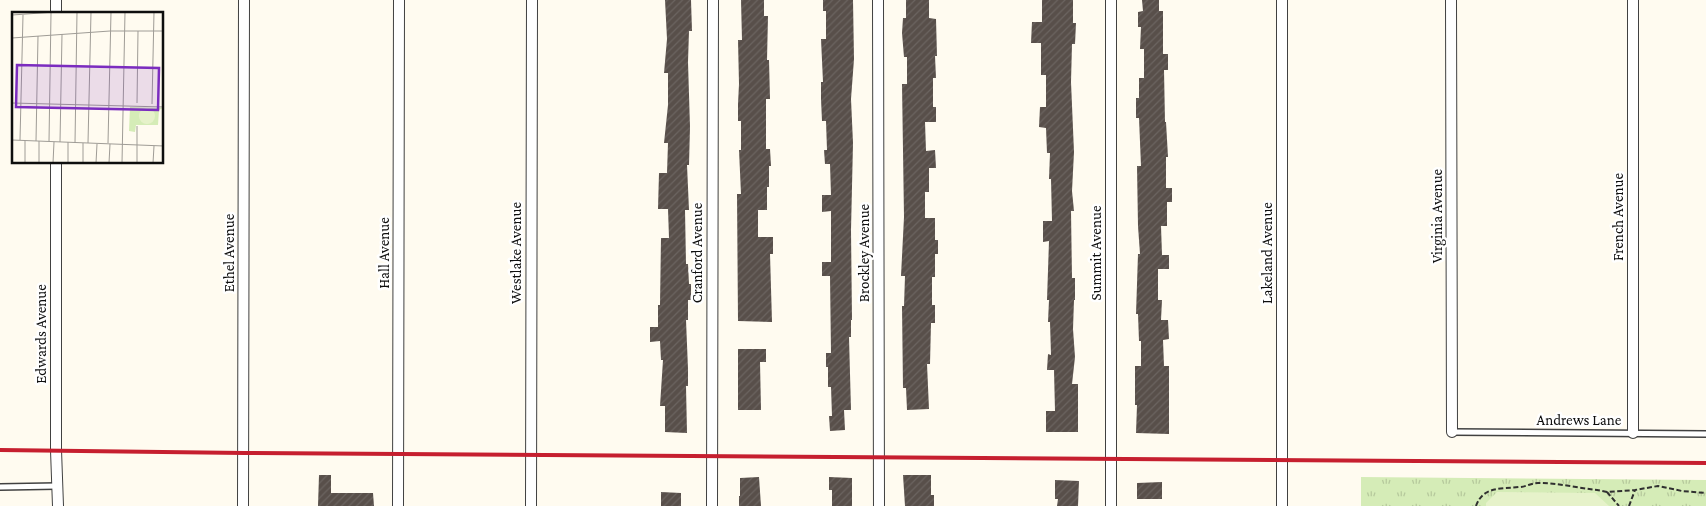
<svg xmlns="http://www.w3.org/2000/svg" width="1706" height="506" viewBox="0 0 1706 506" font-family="'Crimson Pro',serif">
<defs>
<pattern id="park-tufts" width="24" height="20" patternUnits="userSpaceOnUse" patternTransform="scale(1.25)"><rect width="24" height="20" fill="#d5ecb7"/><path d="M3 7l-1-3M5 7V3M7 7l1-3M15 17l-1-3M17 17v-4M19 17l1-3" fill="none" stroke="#b6c99c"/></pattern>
<pattern id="building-hatch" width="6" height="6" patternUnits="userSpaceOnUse" patternTransform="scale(1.25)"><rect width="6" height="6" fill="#584f4a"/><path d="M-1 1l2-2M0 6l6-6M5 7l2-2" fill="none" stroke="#6b6460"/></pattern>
</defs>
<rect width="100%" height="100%" fill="#fffbf0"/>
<path fill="url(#park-tufts)" d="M1361 477 1706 480V506H1361Z"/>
<path fill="#e6f2ca" d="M1497 492 1595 493 1609 506H1486V503Z"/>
<path fill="url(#building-hatch)" d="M665 0H691L692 31H689L688 62 690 127 689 165H687L689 210H685L686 264H688L689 284H691V300H688V320H686L688 369V386H686L687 433 665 432V406H660L663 360H661L660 341 650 342V327H658V305H660L661 238H669L668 209H658L659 173H667L668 143H664L668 105V73H664L667 39Z
M741 0H764V16H768L767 60H769L770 99H766V149H770L771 166H769V187H767V210H758V237H773V254H770L772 322 738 321 737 194H741L739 150H741V121H738V104L739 84 738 40H742Z
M823 0H853L854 59 851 99 853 143 851 230 852 320H851V337H849L851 410H844L845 430 830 431 829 416H832L831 387H828V367H826V353H831L830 276H822V262H831V211L822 212V195H831L830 164H825L824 150H827L826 121H822L821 99V82H823L821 39H826V11H823Z
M906 0H929V18L936 19 937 56H935L936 78H933V107H936V122H925L926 151 935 150 936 168H929V192H925V218H935V240H938V254H935V277H932V305H935V323H931L930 364H927L929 409 907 410 906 388H903L902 306H904L905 276H901L904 217 902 84H907V57H904L902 33 903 18H906Z
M1042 0H1073V23H1076L1075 44H1072L1071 82 1074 152 1072 191 1074 211H1071L1072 278H1075V300H1074L1073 329 1075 357 1072 384H1078V432H1046V411H1055L1054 370H1047L1048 354 1051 355 1050 322H1048L1049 300H1047L1049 241 1043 242V221H1052L1051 179H1049L1050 153H1047L1046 128 1039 127 1040 107H1046V75H1041V43H1031L1032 22H1042Z
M1142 0H1159V11H1163V54H1168V70H1164L1165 122H1166L1168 157H1166V188H1172V202H1167V226H1161L1162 255H1169V269H1158V300H1162L1161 320H1168L1169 339 1163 340 1164 366H1169V434L1136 433 1137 405H1135V366H1141V341H1139L1138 314H1136L1138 254H1140L1138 226 1137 166H1141L1139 118H1136V98H1139V78H1144V49H1140L1141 27H1138V12L1143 11Z
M738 349H766V362H760L761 410H738Z
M319 475H331V493H373L374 506H318Z
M903 475H931V495H934V506H905Z
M759 477 761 506H739V496H740V478Z
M829 477 852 478V506H832V490H829Z
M1055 480 1079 481 1078 506H1057L1058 499H1055Z
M1162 482V499H1137V483Z
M661 492 681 493V506H661Z"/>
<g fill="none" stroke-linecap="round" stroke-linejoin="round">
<defs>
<path id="service" d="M1452 432 1706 434
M0 487 57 486"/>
<path id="minor" d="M56 0V14
M878 0 879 506
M1451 0 1452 432
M1633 0V433
M56 162V450L58 506
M243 506 244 0
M398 506 399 0
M531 506 532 0
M712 506 713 0
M1111 506V0
M1282 506V0"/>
</defs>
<use href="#service" stroke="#414141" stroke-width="8"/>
<use href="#minor" stroke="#414141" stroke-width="12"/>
<path stroke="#303030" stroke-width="2" stroke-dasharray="5 2.5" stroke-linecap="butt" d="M1607 492 1619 506
M1476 506C1483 486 1501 489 1519 487 1526 487 1531 483 1538 483 1558 483 1578 488 1597 490L1607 492 1635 490 1658 486 1682 491 1706 493
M1629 506 1635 490"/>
<use href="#service" stroke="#fff" stroke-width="5"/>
<use href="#minor" stroke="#fff" stroke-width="10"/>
<path stroke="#c61f2f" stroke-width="4" d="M0 450 244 453 1706 463"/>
</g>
<g text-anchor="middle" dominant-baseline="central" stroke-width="5" stroke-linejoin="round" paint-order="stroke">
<g font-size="15" fill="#0e0e0e" stroke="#fff">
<text transform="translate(1437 216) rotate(-90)">Virginia Avenue</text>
<text transform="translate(1618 217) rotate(-90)">French Avenue</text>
<text transform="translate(229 253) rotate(-90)">Ethel Avenue</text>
<text transform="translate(384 253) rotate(-90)">Hall Avenue</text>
<text transform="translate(516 253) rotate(-90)">Westlake Avenue</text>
<text transform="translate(697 253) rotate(-90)">Cranford Avenue</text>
<text transform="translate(864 253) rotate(-90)">Brockley Avenue</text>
<text transform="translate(1096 253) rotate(-90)">Summit Avenue</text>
<text transform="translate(1267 253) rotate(-90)">Lakeland Avenue</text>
<text transform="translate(41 334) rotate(-90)">Edwards Avenue</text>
<text x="1579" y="420">Andrews Lane</text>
</g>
</g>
<g transform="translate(12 12)">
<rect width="151" height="151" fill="#fffbf0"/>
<path d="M118 95 151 96 147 98 146 113H124L123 120 117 119Z" fill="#d5ecb7"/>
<path d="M127 104a8 8 0 1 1 16 0a8 8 0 1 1-16 0Z" fill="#e6f2ca"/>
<path fill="none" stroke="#9f9c96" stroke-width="1" d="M0 3 43 0M0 26 98 19H152M0 91 152 95M125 91 126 19M140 92 142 0M0 128 152 134M8 128 11 3M24 129 26 24M37 129 39 1M48 130 50 22M63 131 65 0M76 131 79 0M96 131 99 0M13 151V129M27 151V129M41 151 42 130M56 151V130M71 151V131M84 151 85 132M97 151 98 132M110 151 113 0M125 151V114M141 151 142 134"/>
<path fill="#7b2cbf" fill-opacity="0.15" stroke="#7b2cbf" stroke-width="2.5" d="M5 53 147 56 146 98 4 95Z"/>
<rect width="151" height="151" fill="none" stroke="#0e0e0e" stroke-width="2.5"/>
</g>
</svg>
